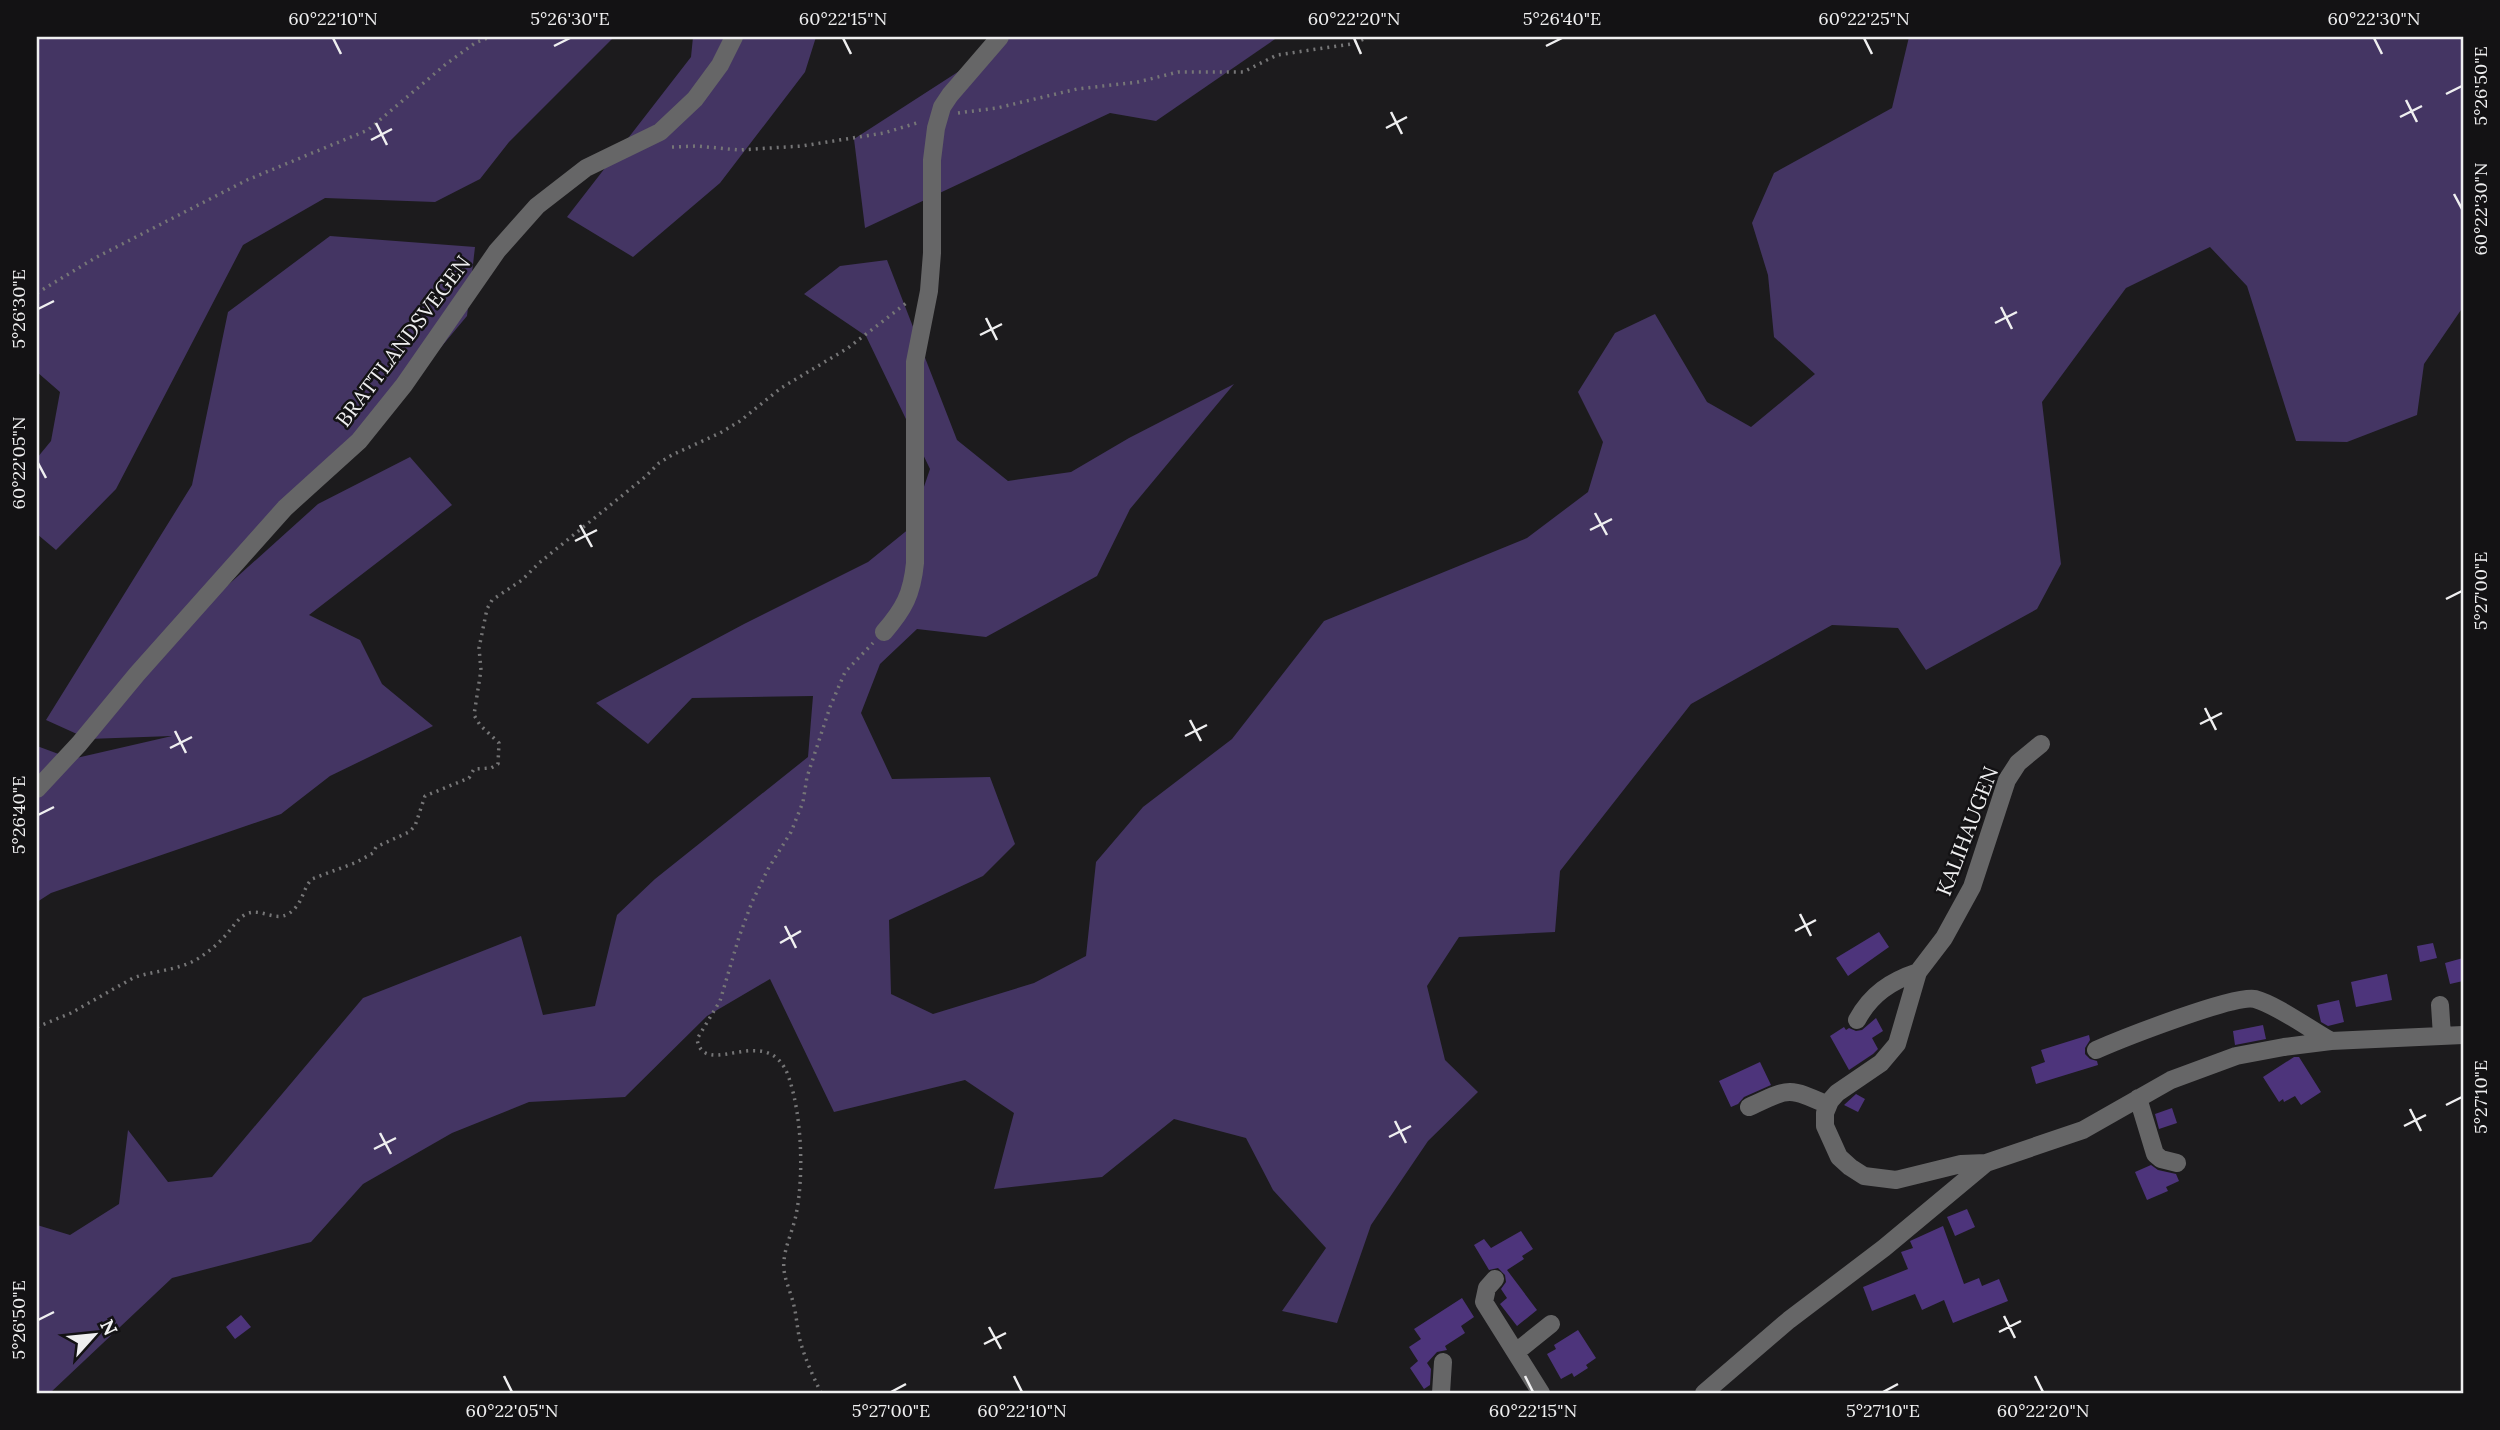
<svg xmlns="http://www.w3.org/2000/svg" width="2500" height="1430" viewBox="0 0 2500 1430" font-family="Lora,serif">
<rect width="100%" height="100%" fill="#1c1b1d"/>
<path fill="#443563" d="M37 37H614L509 142 480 179 435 202 325 198 243 245 116 489 56 550 37 534V458L51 441 60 392 37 372Z
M693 37H816L805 72 720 183 633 257 567 217 691 57Z
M1012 37H1278L1156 121 1110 113 865 228 854 139Z
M1909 37H2451L2463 39V307L2424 364 2417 415 2347 442 2296 441 2247 286 2210 247 2126 288 2042 402 2061 564 2037 609 1926 670 1898 628 1832 625 1691 704 1560 871 1555 932 1459 937 1427 986 1445 1060 1478 1092 1428 1141 1371 1225 1337 1323 1282 1311 1326 1248 1273 1190 1246 1138 1174 1119 1102 1177 994 1189 1014 1113 965 1080 834 1112 770 979 707 1016 625 1097 529 1102 452 1133 363 1184 311 1242 172 1278 50 1393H37V1225L70 1235 119 1204 128 1130 168 1182 212 1177 363 998 521 936 543 1015 595 1006 617 915 655 879 808 757 813 696 692 698 648 744 596 703 744 624 868 562 910 528 930 469 866 336 804 294 840 266 887 260 957 440 1008 481 1071 472 1129 438 1234 384 1130 509 1097 576 986 637 917 629 880 664 861 713 892 779 990 777 1015 844 983 876 889 920 891 994 933 1014 1034 983 1086 956 1096 862 1143 807 1232 739 1324 621 1527 538 1588 492 1603 442 1578 392 1615 333 1655 314 1707 402 1751 427 1815 374 1774 337 1768 275 1752 223 1774 173 1892 108Z
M330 236 475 247 467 316 395 402 272 517 227 586 318 504 410 457 452 505 309 615 360 640 382 684 433 726 330 776 281 814 51 893 37 902V746L72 759 172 736 88 739 46 720 192 485 228 312Z"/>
<path fill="#4d347b" d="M1879 932 1889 947 1848 976 1836 958Z
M2433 943 2437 958 2420 962 2417 946Z
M2463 958V981L2450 984 2445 963Z
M2387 974 2392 1000 2356 1007 2351 982Z
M2339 1000 2344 1022 2328 1026 2321 1022 2317 1005Z
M1876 1018 1883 1031 1872 1038 1878 1049 1873 1054 1849 1070 1830 1036 1844 1027 1846 1030 1849 1028 1856 1031 1862 1030Z
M2263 1025 2266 1039 2235 1045 2233 1031Z
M2089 1035 2090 1040 2085 1048V1054L2090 1059 2097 1061 2098 1065 2036 1084 2031 1067 2045 1062 2041 1050Z
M2294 1057H2299L2321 1092 2301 1105 2295 1096 2284 1102 2283 1099 2279 1102 2263 1077Z
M1760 1062 1771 1085 1744 1097 1738 1104 1731 1107 1719 1081Z
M1856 1094 1865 1099 1858 1112 1844 1105Z
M2172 1108 2177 1123 2159 1129 2155 1114Z
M2151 1165 2158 1170 2176 1174 2179 1181 2166 1187 2168 1191 2147 1200 2135 1172Z
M1967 1209 1975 1227 1955 1236 1947 1217Z
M1943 1226 1964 1284 1979 1278 1982 1286 1999 1279 2008 1301 1953 1323 1944 1300 1922 1310 1915 1294 1872 1311 1863 1287 1908 1269 1901 1252 1913 1248 1910 1241Z
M1521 1231 1533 1249 1522 1256 1524 1259 1507 1270 1537 1310 1517 1326 1500 1304 1507 1298 1501 1289 1506 1282 1505 1275 1498 1268 1489 1270 1474 1245 1484 1239 1491 1248Z
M1462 1298 1474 1317 1461 1326 1465 1333 1445 1346 1447 1350 1437 1352 1427 1363 1431 1369 1430 1385 1424 1389 1410 1368 1418 1361 1409 1347 1421 1339 1414 1329Z
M241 1315 251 1327 235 1339 226 1327Z
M1578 1330 1596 1358 1586 1365 1588 1368 1574 1377 1572 1373 1561 1379 1547 1354 1556 1349 1554 1345Z"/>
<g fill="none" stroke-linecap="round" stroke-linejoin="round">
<path stroke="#767677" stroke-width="3.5" stroke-dasharray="2 5" stroke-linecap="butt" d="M37 38 41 37
M958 113 997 108 1077 89 1138 82 1178 72H1243L1277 55 1351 44 1369 37
M672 147 697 146 739 150 802 146 884 133 920 122
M37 293 95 258 247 180 368 130 446 64 475 43 490 37
M37 1027 71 1013 133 978C155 970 178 971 199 958 208 952 217 945 224 937 232 929 236 920 246 914 263 906 279 928 296 907 303 899 304 887 312 879L357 862 373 853 376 847 409 832 415 826 425 796 469 778 474 769 491 768 498 764 499 743 480 725 474 715 481 670 479 648 487 609 492 600 522 580 539 563 645 477 659 463 672 455 720 433 740 421 781 388 848 348 909 301
M821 1393C814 1378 806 1361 801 1344 797 1331 797 1316 793 1302 790 1290 782 1274 784 1261 785 1246 793 1230 796 1215 804 1176 802 1117 789 1078 769 1018 704 1082 697 1039L720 1001 739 937 752 902 768 869 791 832 803 802 807 777 830 707 845 672 873 643"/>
<path stroke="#666667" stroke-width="18" d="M884 632C904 609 912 594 915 563V362L929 291 932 253V160L936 128 942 107 950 95 1000 37
M37 789 79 744 137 674 285 508 359 441 404 385 497 251 537 206 586 168 660 132 695 99 720 65 734 37
M2440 1005 2442 1036
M1857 1020C1871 994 1891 981 1918 972
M2096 1050C2121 1039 2235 994 2255 999 2277 1005 2311 1030 2331 1041
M2138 1098 2155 1154 2161 1159 2177 1163
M1749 1107C1790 1088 1787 1087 1828 1105
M1986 1163 1961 1164 1896 1180 1864 1176 1850 1167 1839 1157 1825 1126V1113L1830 1101 1837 1093 1881 1063 1897 1044 1918 972 1944 938 1972 887 2007 780 2018 763 2041 744
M1495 1279 1487 1288 1484 1302 1541 1393
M1516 1352 1551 1324
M1441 1393 1443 1362
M1704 1393 1789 1320 1884 1248 1986 1163 2083 1130 2171 1080 2236 1056 2284 1047 2331 1041 2463 1035"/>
</g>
<path fill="none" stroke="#efeff0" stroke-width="2.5" d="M333 38 341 54M843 38 851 54M1354 38 1361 54M1864 38 1872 54M2374 38 2382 54M554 46 570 38M1546 46 1562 38M2446 94 2462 86M2406 100 2417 122M1391 112 1402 134M2400 117 2422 106M376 123 387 145M1386 128 1407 117M371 140 392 129M2454 194 2462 209M2001 307 2012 329M38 309 54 301M986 318 997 340M1995 323 2017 312M980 335 1002 324M38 463 46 478M1595 513 1607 535M580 525 592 547M1590 530 1612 519M575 541 597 530M2446 599 2462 591M2205 708 2216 730M1190 720 1201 741M2200 724 2222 713M175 731 186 753M1185 736 1207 725M170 748 192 737M38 815 54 807M1800 914 1811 936M785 926 796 948M1795 931 1816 920M780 943 801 931M2446 1105 2462 1097M2410 1109 2421 1131M1395 1121 1406 1143M2404 1126 2426 1115M380 1133 391 1154M1389 1137 1411 1126M374 1149 396 1138M2004 1316 2015 1338M38 1320 54 1312M989 1327 1001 1349M1999 1332 2021 1321M984 1344 1006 1333M504 1376 512 1392M1014 1376 1022 1392M1525 1376 1533 1392M2035 1376 2043 1392M891 1392 906 1384M1883 1392 1898 1384"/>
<g text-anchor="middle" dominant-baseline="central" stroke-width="5" stroke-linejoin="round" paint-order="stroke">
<g font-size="21" fill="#efeff0" stroke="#131214">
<text transform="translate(403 341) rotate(-53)">BRATTLANDSVEGEN</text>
<text transform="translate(1967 831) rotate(-69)">KALIHAUGEN</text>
</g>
</g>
<rect width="2500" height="1430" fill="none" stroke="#131214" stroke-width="77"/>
<g transform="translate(94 1335) rotate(63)" stroke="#131214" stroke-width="5" paint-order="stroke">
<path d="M0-5L12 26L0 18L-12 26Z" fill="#efeff0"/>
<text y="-10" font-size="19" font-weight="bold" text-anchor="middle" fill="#efeff0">N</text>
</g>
<rect x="38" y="38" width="2424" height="1354" fill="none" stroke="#efeff0" stroke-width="2.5"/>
<g font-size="18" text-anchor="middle" fill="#efeff0">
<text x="333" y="25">60°22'10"N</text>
<text x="570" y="25">5°26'30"E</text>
<text x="843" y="25">60°22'15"N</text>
<text x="1354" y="25">60°22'20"N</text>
<text x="1562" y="25">5°26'40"E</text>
<text x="1864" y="25">60°22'25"N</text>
<text x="2374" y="25">60°22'30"N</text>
<text transform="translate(2481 86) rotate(-90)" y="6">5°26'50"E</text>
<text transform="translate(2481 209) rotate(-90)" y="6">60°22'30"N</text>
<text transform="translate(19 309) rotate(-90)" y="6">5°26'30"E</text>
<text transform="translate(19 463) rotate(-90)" y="6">60°22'05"N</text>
<text transform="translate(2481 591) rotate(-90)" y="6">5°27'00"E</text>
<text transform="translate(19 815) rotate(-90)" y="6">5°26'40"E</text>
<text transform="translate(2481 1097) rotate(-90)" y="6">5°27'10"E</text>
<text transform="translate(19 1320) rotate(-90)" y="6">5°26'50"E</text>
<text x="512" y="1417">60°22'05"N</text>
<text x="891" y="1417">5°27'00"E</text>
<text x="1022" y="1417">60°22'10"N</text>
<text x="1533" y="1417">60°22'15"N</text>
<text x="1883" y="1417">5°27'10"E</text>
<text x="2043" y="1417">60°22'20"N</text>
</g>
</svg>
